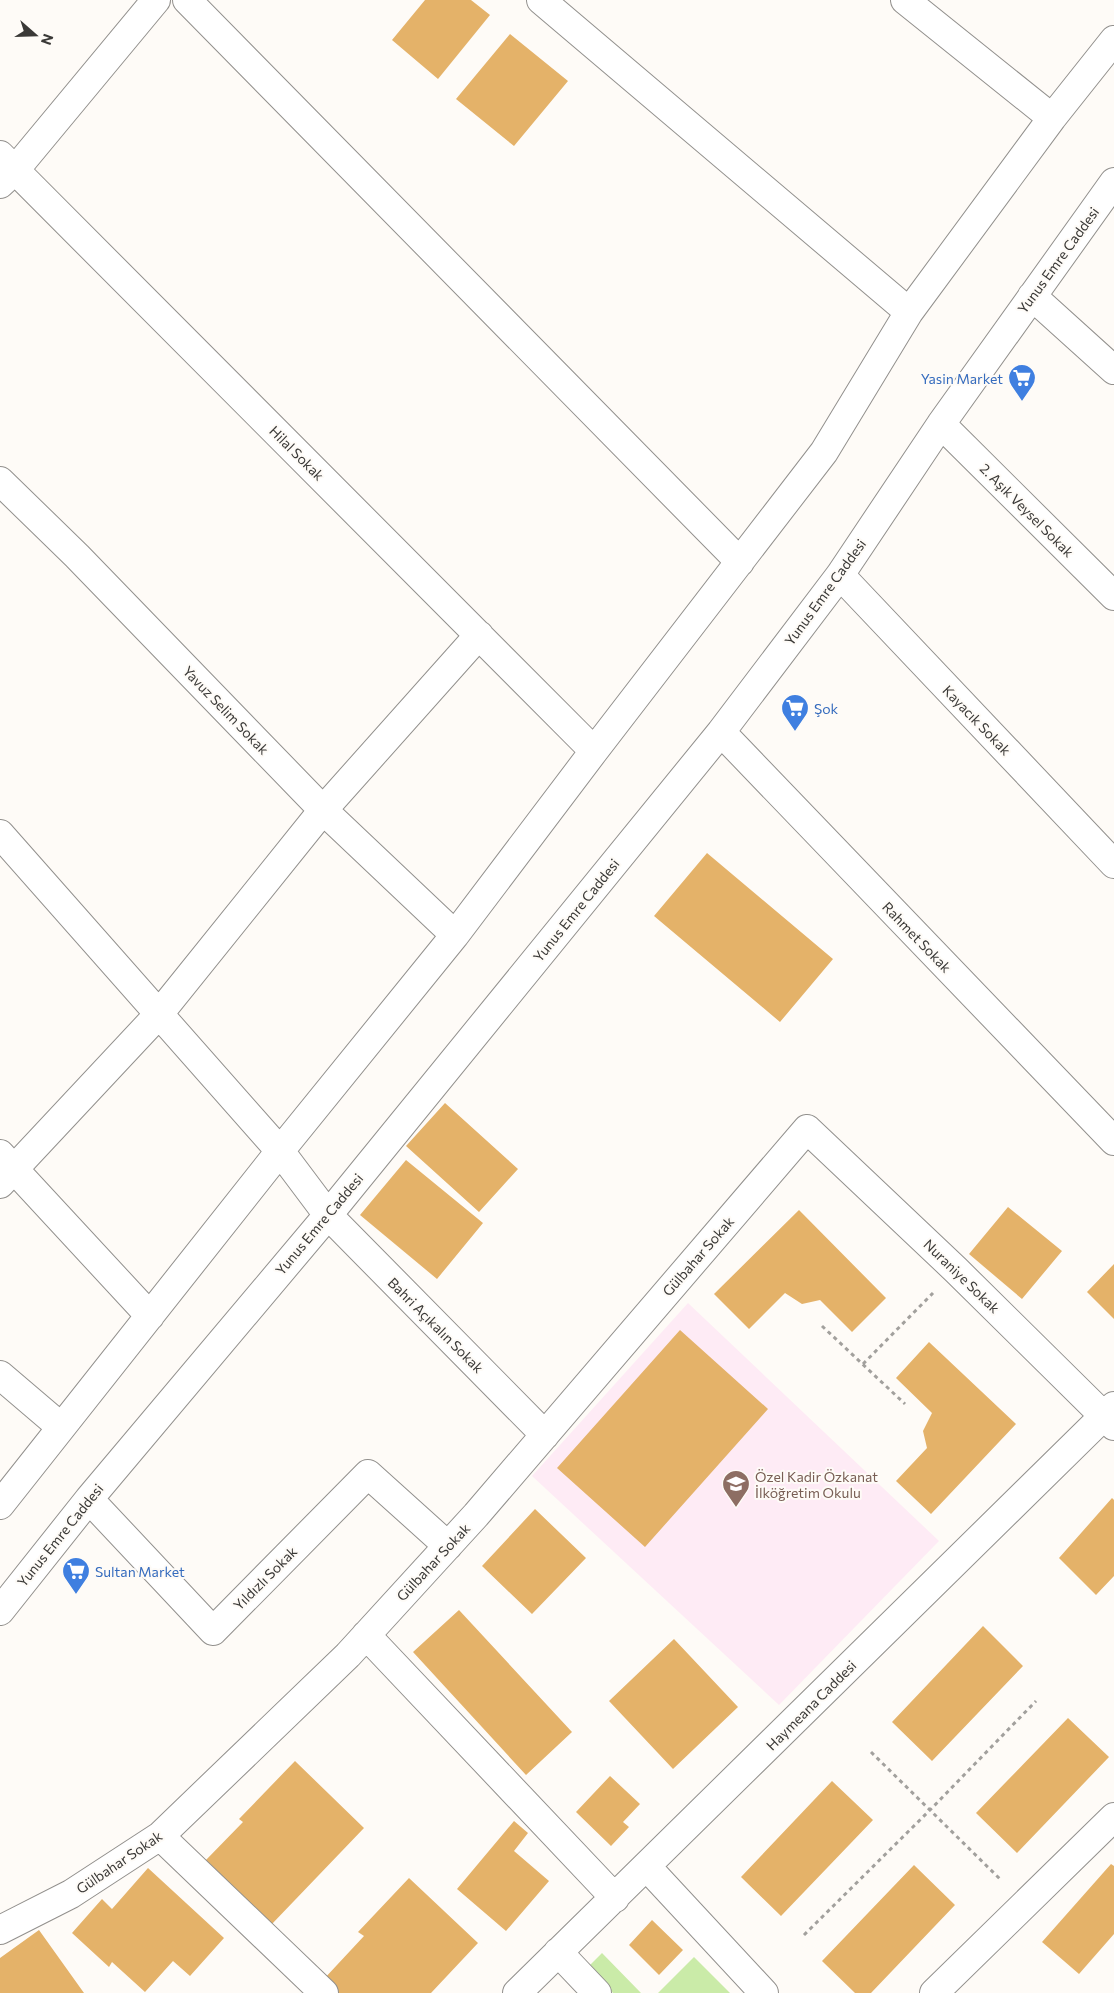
<svg xmlns="http://www.w3.org/2000/svg" width="1114" height="1993" viewBox="0 0 1114 1993" font-family="Commissioner,sans-serif">
<rect width="100%" height="100%" fill="#fefbf7"/>
<path fill="#feebf5" d="M688 1303 939 1541 779 1705 532 1476Z"/>
<path fill="#caeba8" d="M602 1953 641 1993H613L588 1967Z
M694 1957 730 1993H658Z"/>
<path fill="#e4b269" d="M425 0H471L490 15 438 79 392 40Z
M510 34 568 81 514 146 456 99Z
M707 853 833 959 780 1022 654 916Z
M445 1103 518 1169 479 1212 406 1146Z
M406 1160 483 1223 437 1279 360 1215Z
M1008 1207 1062 1251 1022 1299 969 1254Z
M799 1210 886 1298 852 1332 820 1300 802 1304 785 1293 749 1329 714 1294Z
M1114 1264V1319L1087 1292Z
M680 1330 768 1409 645 1547 557 1468Z
M929 1342 1016 1424 931 1514 896 1481 927 1448 923 1431 932 1413 896 1378Z
M1112 1498 1114 1500V1576L1096 1595 1059 1558Z
M535 1509 586 1558 532 1614 482 1566Z
M459 1610 572 1732 526 1775 413 1652Z
M983 1626 1023 1666 932 1761 892 1722Z
M674 1639 738 1707 673 1769 609 1701Z
M1068 1718 1109 1757 1017 1853 976 1813Z
M295 1761 364 1828 271 1925 205 1861 243 1822 239 1819Z
M610 1776 640 1804 623 1822 629 1827 611 1846 576 1812Z
M832 1781 873 1820 781 1916 741 1877Z
M514 1821 528 1833 514 1851 549 1881 506 1931 457 1889Z
M1111 1864 1114 1866V1934L1079 1974 1042 1942Z
M914 1865 955 1905 871 1993H855L822 1961Z
M148 1868 224 1938 190 1976 173 1961 145 1992 112 1962 109 1967 72 1933 102 1899 112 1909Z
M409 1878 478 1943 431 1993H337L323 1980 364 1936 358 1932Z
M652 1920 683 1950 659 1975 629 1945Z
M39 1930 84 1993H0V1958Z"/>
<g fill="none" stroke-linecap="round" stroke-linejoin="round">
<defs>
<path id="minor" d="M187 0 740 562
M541 0 909 312
M905 0 1052 118
M0 155 594 751
M0 184 15 170 156 0
M1032 296 1114 370
M941 424 1114 596
M0 481 77 556 323 810 455 935
M840 575 1114 864
M721 732 1114 1141
M0 834 280 1151 328 1215 545 1435
M0 1154 150 1316
M0 1184 159 1014 323 810 479 635
M0 1375 61 1427
M89 1499 213 1631 368 1474 448 1546
M0 1505 280 1151 455 935 594 751 824 452 909 312 1052 118 1114 40
M0 1611 89 1499 328 1215 721 732 840 575 941 424 1114 182
M366 1635 615 1898
M160 1836 324 1993
M647 1867 764 1993
M0 1930 71 1894 160 1836 348 1655 476 1515 807 1129 956 1270 1114 1426
M558 1952 597 1993
M517 1993 1114 1406
M934 1993 1114 1817"/>
</defs>
<use href="#minor" stroke="#92908d" stroke-width="30"/>
<path stroke="#a2a09d" stroke-width="3" stroke-dasharray="4 4" stroke-linecap="butt" d="M822 1326 905 1404
M863 1364 933 1293
M871 1752 1002 1881
M804 1935 930 1810 1036 1701"/>
<use href="#minor" stroke="#fff" stroke-width="28"/>
</g>
<defs>
<symbol id="supermarket-pin" viewBox="-11 -11 22 30"><path d="M0 17L-7.5 6A9.5 9.5 0 1 1 7.5 6Z" fill="#3f7fe0" stroke="#fefbf7"/><path d="M-6-5.5h2.5l.6 2H6L4.5 2H-2.5L-4.4-4H-6ZM-1.5 3.2a1.3 1.3 0 1 0 .1 0ZM3 3.2a1.3 1.3 0 1 0 .1 0Z" fill="#fff"/></symbol>
<symbol id="school-pin" viewBox="-11 -11 22 30"><path d="M0 17L-7.5 6A9.5 9.5 0 1 1 7.5 6Z" fill="#8d6e63" stroke="#fefbf7"/><path d="M0-5L7-2L0 1L-7-2ZM-4 1L0 2.5L4 1V4Q0 6-4 4Z" fill="#fff"/></symbol>
</defs>
<g fill-rule="evenodd">
<use href="#supermarket-pin" x="1006" y="362" width="32" height="43"/>
<use href="#supermarket-pin" x="779" y="692" width="32" height="43"/>
<use href="#school-pin" x="720" y="1468" width="32" height="43"/>
<use href="#supermarket-pin" x="60" y="1555" width="32" height="43"/>
</g>
<g text-anchor="middle" dominant-baseline="central" stroke-width="4" stroke-linejoin="round" paint-order="stroke">
<g font-size="14" fill="#3a3937" stroke="#fefbf7">
<text transform="translate(1058 260) rotate(-54)">Yunus Emre Caddesi</text>
<text transform="translate(297 453) rotate(45)">Hilal Sokak</text>
<text transform="translate(1027 510) rotate(45)">2. Aşık Veysel Sokak</text>
<text transform="translate(825 592) rotate(-54)">Yunus Emre Caddesi</text>
<text transform="translate(226 710) rotate(46)">Yavuz Selim Sokak</text>
<text transform="translate(977 720) rotate(46)">Kayacık Sokak</text>
<text transform="translate(576 910) rotate(-51)">Yunus Emre Caddesi</text>
<text transform="translate(917 937) rotate(46)">Rahmet Sokak</text>
<text transform="translate(319 1224) rotate(-50)">Yunus Emre Caddesi</text>
<text transform="translate(698 1256) rotate(-49)">Gülbahar Sokak</text>
<text transform="translate(962 1276) rotate(44)">Nuraniye Sokak</text>
<text transform="translate(436 1325) rotate(45)">Bahri Açıkalın Sokak</text>
<text transform="translate(60 1535) rotate(-51)">Yunus Emre Caddesi</text>
<text transform="translate(433 1562) rotate(-47)">Gülbahar Sokak</text>
<text transform="translate(265 1578) rotate(-45)">Yıldızlı Sokak</text>
<text transform="translate(811 1705) rotate(-45)">Haymeana Caddesi</text>
<text transform="translate(119 1862) rotate(-34)">Gülbahar Sokak</text>
</g>
<g font-size="14" fill="#366cbe" stroke="#fefbf7" text-anchor="start">
<text x="1003" y="378" text-anchor="end">Yasin Market</text>
<text x="814" y="708">Şok</text>
<text x="95" y="1571">Sultan Market</text>
</g>
<g font-size="14" fill="#785e54" stroke="#fefbf7" text-anchor="start">
<text x="755" y="1476">Özel Kadir Özkanat<tspan x="755" dy="16">İlköğretim Okulu</tspan></text>
</g>
</g>
<g transform="translate(35 35) rotate(110)" stroke="#fefbf7" stroke-width="4" paint-order="stroke">
<path d="M0-4L9 19L0 12L-9 19Z" fill="#3a3937"/>
<text y="-8" font-size="14" font-weight="bold" text-anchor="middle" fill="#3a3937">N</text>
</g>
</svg>
